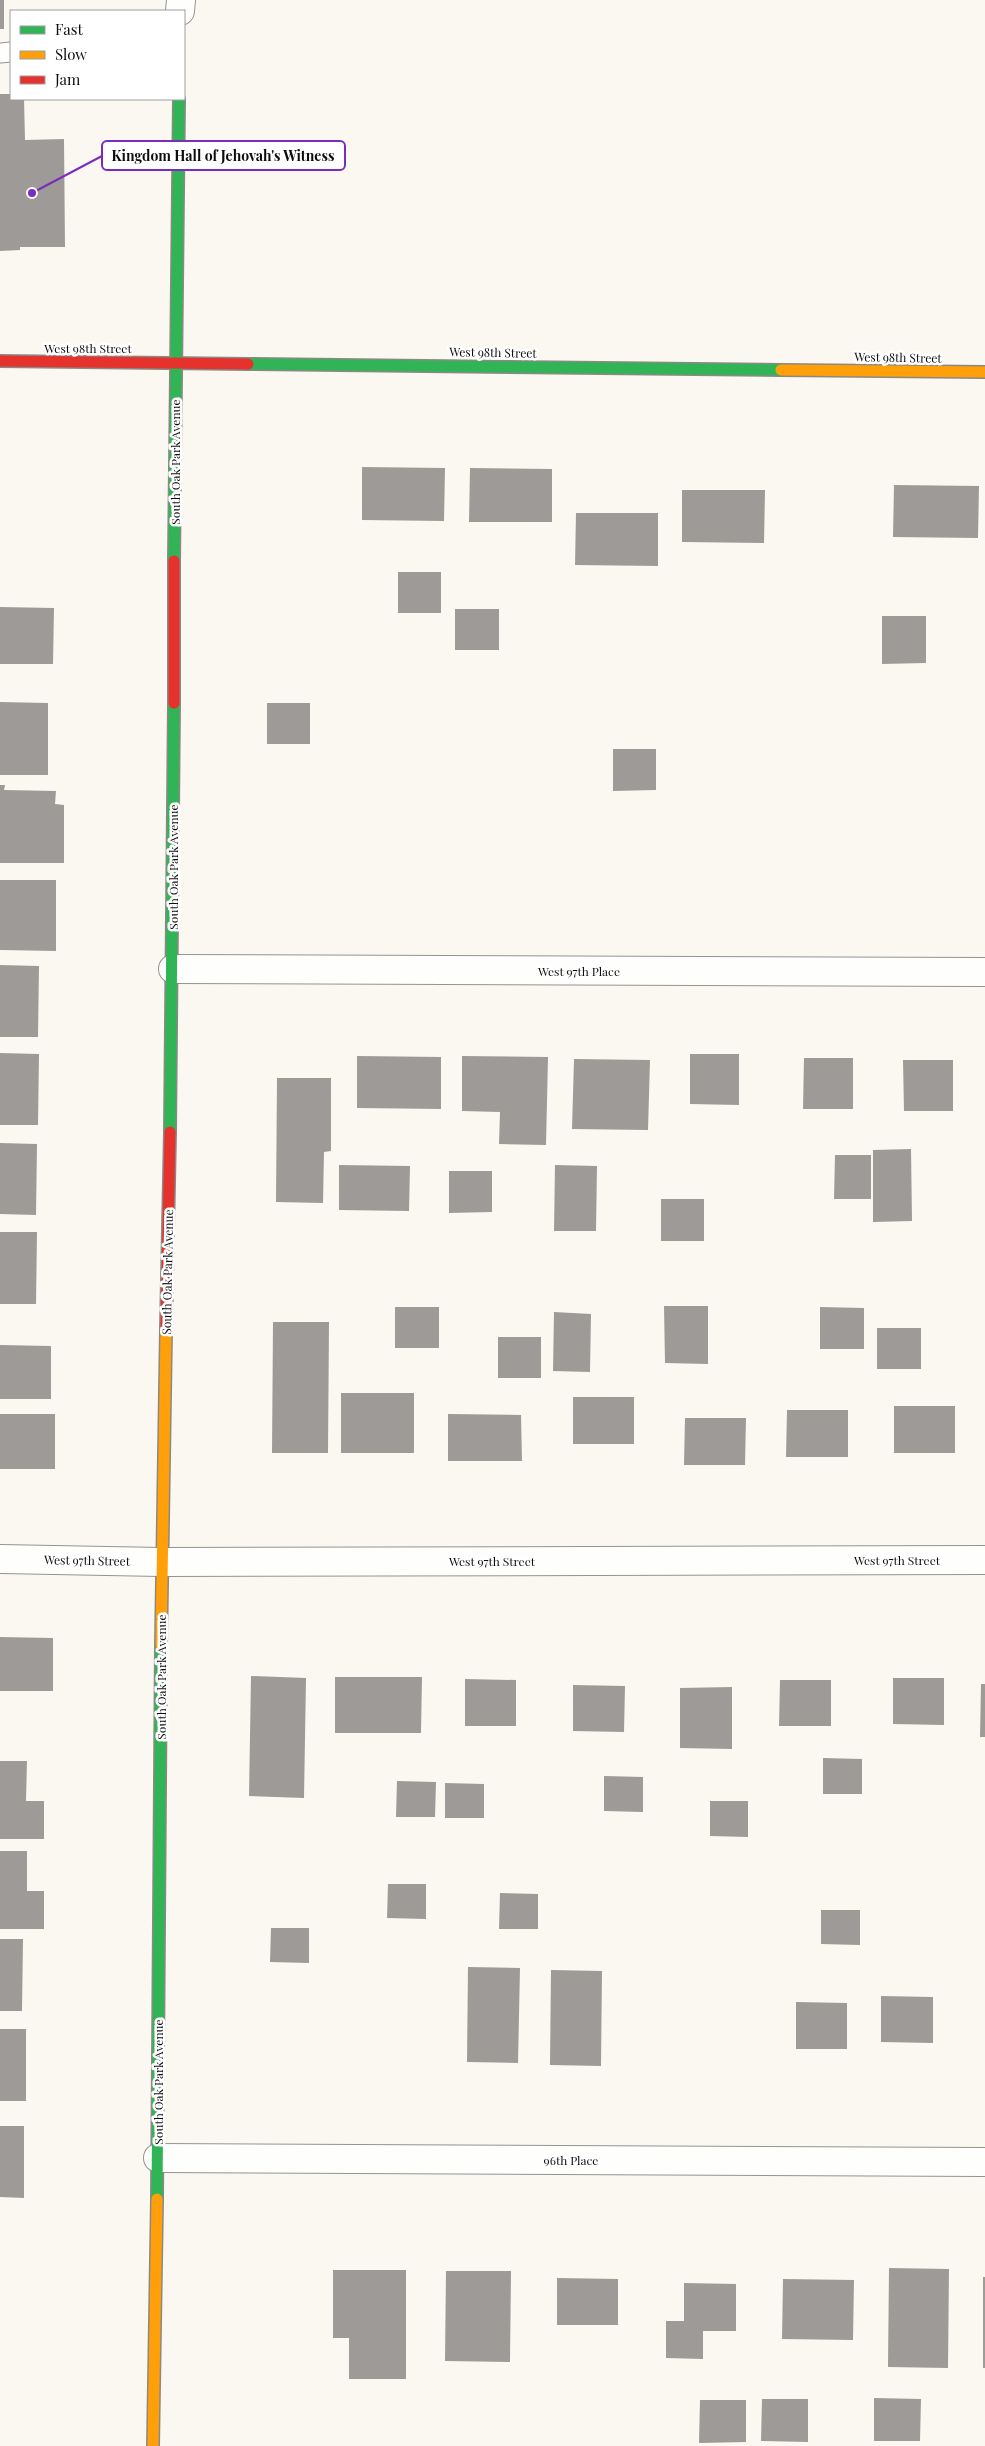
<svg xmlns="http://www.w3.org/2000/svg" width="985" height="2446" viewBox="0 0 985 2446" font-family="'Playfair Display',serif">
<rect width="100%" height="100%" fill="#fbf8f1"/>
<path fill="#9e9a97" d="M0 0H4V29H0Z
M0 94H11V99H24L25 140 64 139 65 247H20V250L0 251Z
M362 467 445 468 444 521 362 520Z
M470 468 552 469V522H469Z
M894 485 979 486 978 538 893 537Z
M682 490H765L764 543 682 542Z
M576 513H658V566L575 565Z
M398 572H441V613H398Z
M0 607 54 608 53 664H0Z
M455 609H499V650H455Z
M882 616H926V663L882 664Z
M0 702 48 703V775H0Z
M267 703H310V744H267Z
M613 749H656V790L613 791Z
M0 785H5L4 790 56 791 55 804 64 805V863H0Z
M0 880H56V951L0 950Z
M0 965 39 966 38 1037H0Z
M0 1053 39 1054 38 1125H0Z
M690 1054H739V1105L690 1104Z
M357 1056 441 1057V1109L357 1108Z
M462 1056 548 1057 546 1145 499 1144 500 1112 462 1111Z
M804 1058H853V1109H803Z
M574 1059 650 1060 648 1130 572 1129Z
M903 1060H953V1111H904Z
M277 1078H331V1151L324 1152 323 1203 276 1202Z
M0 1143 37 1144 36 1215 0 1214Z
M911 1149 912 1221 873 1222V1150Z
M835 1155H871V1199H834Z
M339 1165 410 1166 409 1211 339 1210Z
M555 1165 597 1166 596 1231H554Z
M449 1171H492V1212L449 1213Z
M661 1199H704V1241H661Z
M0 1232H37L36 1304H0Z
M664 1306H708V1364L665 1363Z
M395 1307H439V1348H395Z
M820 1307 864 1308V1349H820Z
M554 1312 591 1314 590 1372 553 1371Z
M273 1322H329L328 1453H272Z
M877 1328H921V1369H877Z
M498 1337H541V1378H498Z
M0 1345 51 1346V1399H0Z
M341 1393H414V1453H341Z
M573 1397H634V1444H573Z
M894 1406H955V1453H894Z
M787 1410H848V1457H786Z
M0 1414H55V1469H0Z
M448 1414 521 1415 522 1461H448Z
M685 1418H746L745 1465H684Z
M0 1637 53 1638V1691H0Z
M251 1676 306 1678 304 1798 249 1796Z
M335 1677H422L421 1733H335Z
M893 1678H944V1725L893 1724Z
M465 1679 516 1680V1726H465Z
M780 1680H831V1726H779Z
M981 1684H985V1737H980Z
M573 1685 625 1686 624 1732 573 1731Z
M732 1687V1749L680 1748V1688Z
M823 1758 862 1759V1794H823Z
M0 1761H27L26 1801H44V1839H0Z
M604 1776 643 1777V1812L604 1811Z
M397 1781 436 1782 435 1817H396Z
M445 1783 484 1784V1818H445Z
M710 1801H748V1837L710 1836Z
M0 1851H27V1891H44V1929H0Z
M388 1884H426V1919L387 1918Z
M500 1893 538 1894V1929H499Z
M821 1910H860V1945L821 1944Z
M271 1928H309V1963L270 1962Z
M0 1939H23L22 2011H0Z
M468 1967 520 1968 518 2063 467 2062Z
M551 1970 602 1971 601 2066 550 2065Z
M881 1996 933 1997V2043L881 2042Z
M796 2002 847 2003V2049H796Z
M0 2029H26V2101H0Z
M0 2126H24V2198L0 2197Z
M889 2268 949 2269 948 2368 888 2367Z
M333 2270H406V2379H349V2338H333Z
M446 2271H511L510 2362 445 2361Z
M983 2277H985V2368H983Z
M557 2278 618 2279V2325H557Z
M783 2279 854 2280 853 2340 782 2339Z
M684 2283 736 2284V2331H703V2359L666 2358V2321H684Z
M874 2398 921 2399 920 2441H874Z
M762 2399H808V2442L761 2441Z
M700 2400H746V2442L699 2443Z"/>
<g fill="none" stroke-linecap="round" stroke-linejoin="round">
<defs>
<path id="lane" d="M0 53 11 52"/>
<path id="street" d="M180 11 181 0
M173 969 985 972
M0 1559 161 1562 985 1560
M158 2158 985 2162"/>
<path id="fast" d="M248 364 781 370
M174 561 179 99
M170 1132 174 703
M157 2199 161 1645"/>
<path id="slow" d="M781 370 985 372
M161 1645 166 1330
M153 2446 157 2199"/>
<path id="jam" d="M0 361 248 364
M174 703V561
M166 1330 170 1132"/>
</defs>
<use href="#lane" stroke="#949390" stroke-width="21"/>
<use href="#street" stroke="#949390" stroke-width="30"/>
<use href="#fast" stroke="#8b8986" stroke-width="14"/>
<use href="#slow" stroke="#8b8986" stroke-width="14"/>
<use href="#jam" stroke="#8b8986" stroke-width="14"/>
<use href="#lane" stroke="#fefefd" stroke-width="19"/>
<use href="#street" stroke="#fefefd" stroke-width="28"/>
<use href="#fast" stroke="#30b455" stroke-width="11"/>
<use href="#slow" stroke="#ff9f0a" stroke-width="11"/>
<use href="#jam" stroke="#e5322d" stroke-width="11"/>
</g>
<g text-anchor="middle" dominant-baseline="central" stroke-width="5" stroke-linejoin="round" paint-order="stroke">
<g font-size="12" fill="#0d0d0d" stroke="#fff">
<text x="88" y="348">West 98th Street</text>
<text transform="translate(493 352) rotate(1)">West 98th Street</text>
<text transform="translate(898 357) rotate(1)">West 98th Street</text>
<text transform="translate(175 462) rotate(-90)">South Oak Park Avenue</text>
<text transform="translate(173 867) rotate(-90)">South Oak Park Avenue</text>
<text x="579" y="971">West 97th Place</text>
<text transform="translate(167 1272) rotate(-89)">South Oak Park Avenue</text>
<text transform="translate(87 1560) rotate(1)">West 97th Street</text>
<text x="897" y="1560">West 97th Street</text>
<text x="492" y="1561">West 97th Street</text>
<text transform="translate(161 1677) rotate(-90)">South Oak Park Avenue</text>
<text transform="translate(158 2082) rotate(-90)">South Oak Park Avenue</text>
<text x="571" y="2160">96th Place</text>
</g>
</g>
<path fill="none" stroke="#7b2cbf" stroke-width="2" d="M32 193L102 156"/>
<circle fill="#7b2cbf" stroke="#fff" stroke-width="2" cx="32" cy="193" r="5"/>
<rect fill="#fff" stroke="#7b2cbf" stroke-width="2" x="102" y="141" width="243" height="29" rx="5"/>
<g font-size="14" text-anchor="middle" font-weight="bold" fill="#0d0d0d">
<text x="223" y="161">Kingdom Hall of Jehovah's Witness</text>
</g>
<rect x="10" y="10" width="175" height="90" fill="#ffffff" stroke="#9e9e9e"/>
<rect x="20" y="26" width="25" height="8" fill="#30b455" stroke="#9e9e9e"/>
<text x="55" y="35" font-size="15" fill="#0d0d0d">Fast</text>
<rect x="20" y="51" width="25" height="8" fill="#ff9f0a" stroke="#9e9e9e"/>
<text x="55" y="60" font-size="15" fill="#0d0d0d">Slow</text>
<rect x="20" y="76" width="25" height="8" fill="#e5322d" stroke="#9e9e9e"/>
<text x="55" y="85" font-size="15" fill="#0d0d0d">Jam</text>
</svg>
